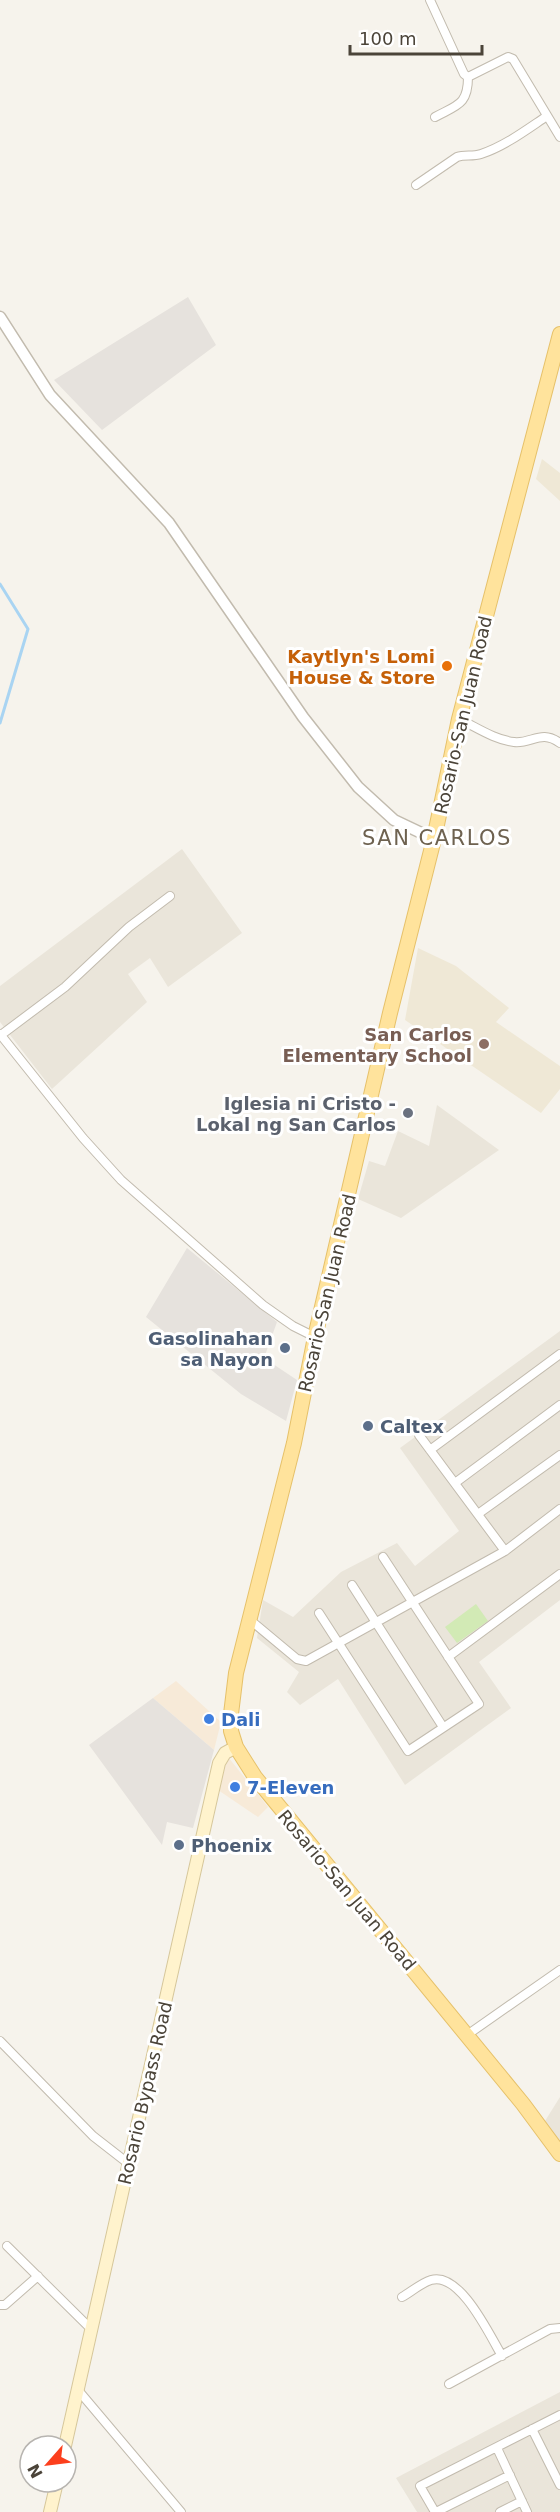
<svg xmlns="http://www.w3.org/2000/svg" width="560" height="2512" viewBox="0 0 560 2512" font-family="'DejaVu Sans',sans-serif">
<rect width="100%" height="100%" fill="#f6f3ec"/>
<path fill="#eae5da" d="M182 849 242 933 168 987 150 958 128 974 147 1002 52 1089 0 1022V986Z
M437 1105 499 1150 401 1218 358 1199 369 1161 385 1166 398 1131 429 1146Z
M560 1331V1600L479 1662 511 1708 405 1785 338 1679 300 1705 287 1692 299 1672 257 1638 263 1600 293 1617 341 1572 397 1543 415 1566 459 1531 400 1448Z
M560 2097V2144L545 2121Z
M560 2392V2512H417L396 2478Z"/>
<path fill="#f7ead8" d="M176 1681 221 1722 214 1750 153 1698Z
M228 1757 268 1807 258 1817 218 1790Z"/>
<path fill="#e6e2dd" d="M188 297 216 345 102 430 54 380Z
M187 1248 277 1322 264 1358 297 1380 286 1421 241 1394 146 1317Z
M153 1698 214 1750 193 1828 167 1822 162 1845 89 1745Z"/>
<path fill="#efe8d6" d="M542 459 560 473V501L536 479Z
M418 948 456 966 509 1008 496 1022 560 1066V1089L541 1113 405 1020Z"/>
<path fill="#d2eab5" d="M476 1604 488 1621 457 1643 445 1627Z"/>
<g fill="none" stroke-linecap="round" stroke-linejoin="round">
<path stroke="#a9d4f2" stroke-width="3" d="M0 584 28 629 0 723"/>
<defs>
<path id="minor" d="M430 0 464 74 468 77
M435 117C457 105 468 105 468 77L508 57 513 59 560 137
M416 185 457 157C465 154 472 157 481 154 505 146 526 130 547 116
M459 719C476 727 495 740 514 742 532 744 541 729 560 743
M0 1034 83 1138 121 1180 263 1305 293 1326 315 1337
M1 1035 65 987 129 927 170 896
M419 1435 505 1551
M430 1450 560 1354
M455 1483 560 1405
M478 1514 560 1455
M352 1585 443 1727
M319 1613 408 1751 479 1704 383 1557
M249 1619 297 1659 306 1661 505 1551 560 1509
M448 1657 560 1574
M467 2035 560 1970
M0 2041 93 2136 129 2164
M7 2246 91 2329
M402 2297C411 2292 421 2283 431 2280 460 2271 490 2336 502 2356
M0 2305H5L38 2276
M449 2384 550 2329 560 2328
M78 2390 181 2512
M532 2429 560 2485
M497 2448 527 2512
M435 2512 420 2486 560 2415
M436 2512 510 2475
M500 2512 522 2501"/>
<path id="tertiary" d="M0 317 50 395 169 523 303 717 358 787 394 820 434 839"/>
<path id="secondary" d="M65 2446 219 1763 225 1753 236 1747
M50 2512 57 2482"/>
<path id="primary" d="M560 334 459 719 434 839 390 1013 315 1337 294 1443 236 1673 231 1714V1731L236 1747 255 1777 523 2104 560 2154"/>
</defs>
<use href="#minor" stroke="#c2bbae" stroke-width="10"/>
<use href="#tertiary" stroke="#c2bbae" stroke-width="13"/>
<use href="#secondary" stroke="#d6c79b" stroke-width="14"/>
<use href="#primary" stroke="#e6c16a" stroke-width="16"/>
<use href="#minor" stroke="#fff" stroke-width="8"/>
<use href="#tertiary" stroke="#fff" stroke-width="10"/>
<use href="#secondary" stroke="#fff3cd" stroke-width="12"/>
<use href="#primary" stroke="#ffe39c" stroke-width="14"/>
</g>
<circle fill="#e8710a" stroke="#fff" stroke-width="2" cx="447" cy="666" r="6"/>
<circle fill="#8d6e63" stroke="#fff" stroke-width="2" cx="484" cy="1044" r="6"/>
<circle fill="#6b7280" stroke="#fff" stroke-width="2" cx="408" cy="1113" r="6"/>
<g fill="#5c6f8a" stroke="#fff" stroke-width="2">
<circle cx="285" cy="1348" r="6"/>
<circle cx="368" cy="1426" r="6"/>
<circle cx="179" cy="1845" r="6"/>
</g>
<g fill="#3f7fe0" stroke="#fff" stroke-width="2">
<circle cx="209" cy="1719" r="6"/>
<circle cx="235" cy="1787" r="6"/>
</g>
<g text-anchor="middle" dominant-baseline="central" stroke-width="6" stroke-linejoin="round" paint-order="stroke">
<g font-size="18" font-weight="bold" fill="#c56008" stroke="#fff" text-anchor="end">
<text x="435" y="656">Kaytlyn's Lomi<tspan x="435" dy="21">House &amp; Store</tspan></text>
</g>
<g font-size="18" fill="#4b4439" stroke="#fff">
<text transform="translate(463 715) rotate(-77)">Rosario-San Juan Road</text>
<text transform="translate(327 1293) rotate(-77)">Rosario-San Juan Road</text>
<text transform="translate(347 1890) rotate(50)">Rosario-San Juan Road</text>
<text transform="translate(145 2093) rotate(-77)">Rosario Bypass Road</text>
</g>
<g font-size="18" font-weight="bold" fill="#785e54" stroke="#fff" text-anchor="end">
<text x="472" y="1034">San Carlos<tspan x="472" dy="21">Elementary School</tspan></text>
</g>
<g font-size="18" font-weight="bold" fill="#5b616d" stroke="#fff" text-anchor="end">
<text x="396" y="1103">Iglesia ni Cristo -<tspan x="396" dy="21">Lokal ng San Carlos</tspan></text>
</g>
<g font-size="18" font-weight="bold" fill="#4e5e75" stroke="#fff" text-anchor="start">
<text x="273" y="1338" text-anchor="end">Gasolinahan<tspan x="273" dy="21">sa Nayon</tspan></text>
<text x="380" y="1426">Caltex</text>
<text x="191" y="1845">Phoenix</text>
</g>
<g font-size="18" font-weight="bold" fill="#366cbe" stroke="#fff" text-anchor="start">
<text x="221" y="1719">Dali</text>
<text x="247" y="1787">7-Eleven</text>
</g>
<g font-size="21" letter-spacing="1.5" fill="#6e6250" stroke="#fff">
<text x="437" y="838">SAN CARLOS</text>
</g>
</g>
<g transform="translate(48 2464) rotate(242)"><circle r="28" fill="#ffffff" stroke="#b7b4b0" stroke-width="1.5"/>
<path d="M0-4.5L10 22L0 15L-10 22Z" fill="#fc3f1d"/>
<text y="-9" font-size="16" font-weight="bold" text-anchor="middle" fill="#4b4439">N</text>
</g>
<path d="M350 45v9h132v-9" fill="none" stroke="#4b4439" stroke-width="3"/>
<text x="359" y="45" font-size="18" fill="#4b4439" stroke="#ffffff" stroke-width="4.5" paint-order="stroke">100 m</text>
</svg>
